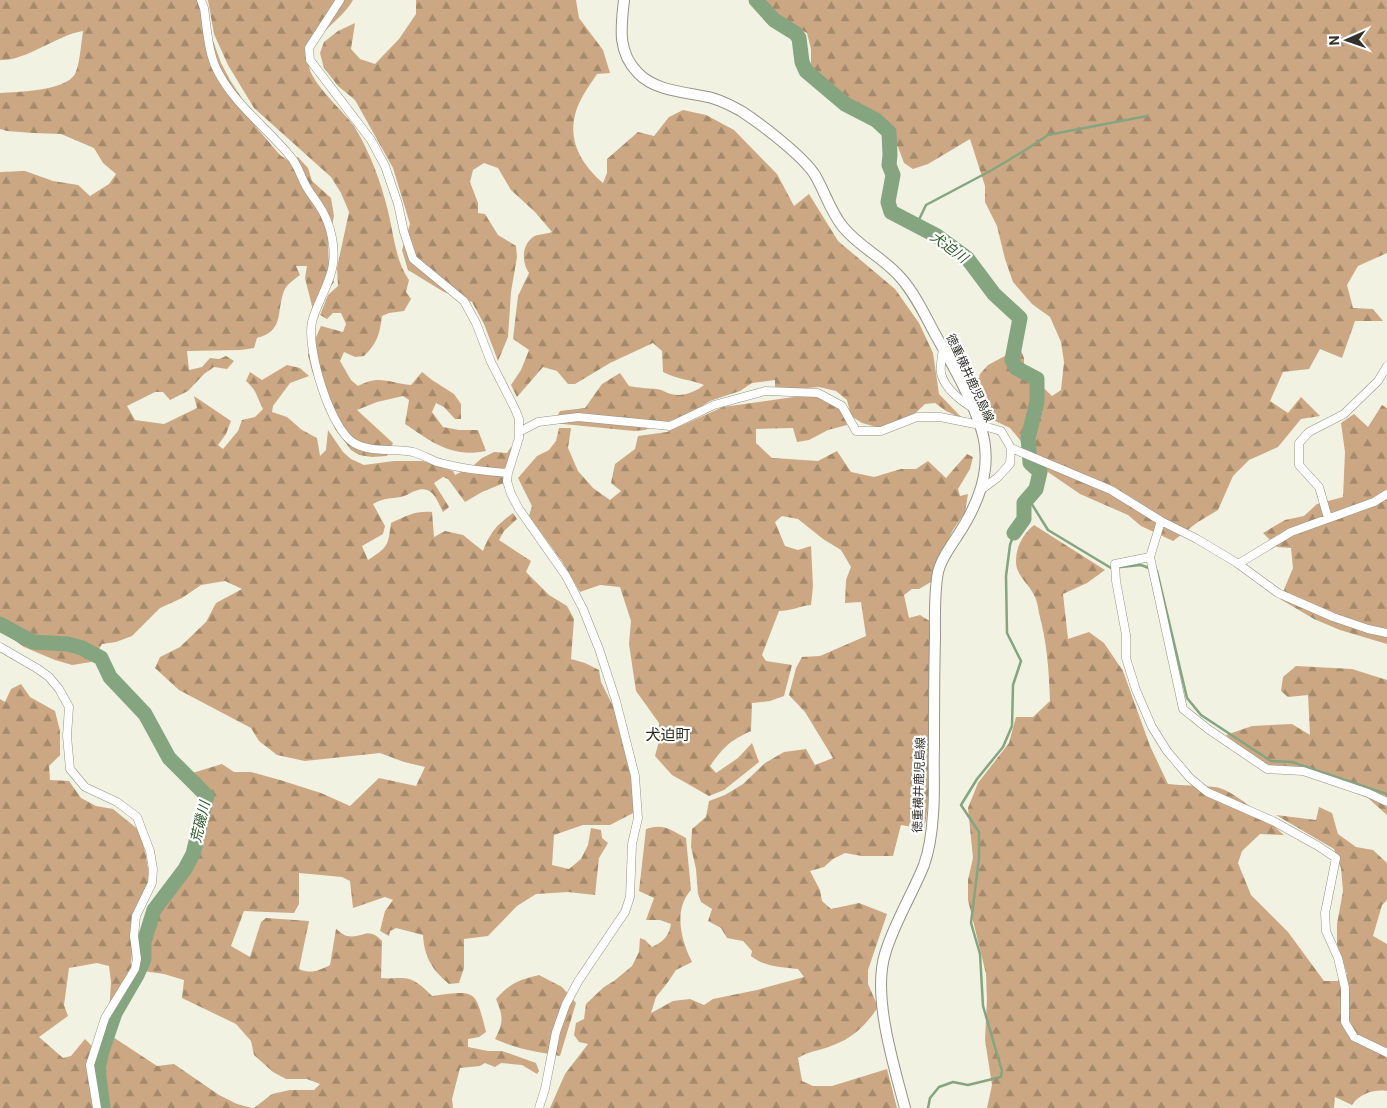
<svg xmlns="http://www.w3.org/2000/svg" width="1387" height="1108" viewBox="0 0 1387 1108" font-family="Roboto,'Noto Sans JP',sans-serif">
<defs>
<pattern id="forest-firs" width="22" height="20" patternUnits="userSpaceOnUse" patternTransform="scale(1.25)"><rect width="22" height="20" fill="#cba883"/><path d="M5 1l3.5 6h-7zM16 11l3.5 6h-7z" fill="#a5896b"/></pattern>
</defs>
<rect width="100%" height="100%" fill="#f2f2e2"/>
<path fill="url(#forest-firs)" d="M0 0H204L212 38 221 63 230 80 245 103 256 127 280 155 289 161 298 157 308 168 312 181 331 198 334 216 328 243 329 266 334 282 313 310 305 278 307 266H296L300 275C295 279 286 285 284 291 276 311 285 331 257 338L254 348 241 350 187 351 189 370 202 367 210 358 219 359 226 356 234 361 227 369 214 367 204 374 188 391 170 400 163 392H155L127 406 135 420 164 424 197 408 194 396 231 421 226 434 218 445 223 449 238 431 242 420 255 417 263 409C256 396 258 392 246 381L250 372 262 380 287 365 300 368 309 376 290 383 273 406 272 412 287 417 302 430 317 438 320 456 326 450 328 430 343 452 351 459 364 465 394 461H423L453 471 455 475 474 465 482 458 494 452 507 453 511 447 518 452 504 483 482 492 465 502 448 479 443 477 434 483 449 507 443 512C437 500 432 484 415 491 411 492 408 495 404 496 391 500 387 496 373 504L385 526 383 534 362 546 368 560C388 547 388 546 391 523 407 516 414 511 432 512L434 537 445 531 463 535 483 551C491 531 496 526 513 513L517 519 504 531 499 540 531 561 526 572 549 595 567 606 574 619 571 659 585 663 599 670 601 682 615 710 629 765 641 799V809L610 825H583L554 835 552 865 569 869 581 859 588 845 591 828 601 830 602 838 608 843 599 858 595 895 568 892 536 894 517 906 488 936 464 939V968L459 983 449 984C432 970 424 956 423 935L396 928 390 931 389 936 380 931 385 911 393 900 385 897 353 908 350 881 342 877 299 873V904L294 913 244 911 231 946 250 957 261 922 266 918 309 921 299 969C311 974 318 971 330 965L336 929C339 931 343 935 347 936 362 939 368 926 382 941L381 978C389 979 394 978 401 978 414 977 424 988 432 996 477 990 475 989 486 1032L479 1037 468 1039V1047L488 1051H502L536 1063 539 1071 537 1074 522 1065 501 1063 495 1067 485 1063 480 1066 460 1068 452 1099 453 1108H254L272 1094 290 1090H314L320 1084 307 1079H286L273 1072 254 1055 251 1041 236 1024 182 998 184 980 164 974 143 971 140 959 143 939 166 904 188 877 190 853 203 836 202 823 209 804 197 792 189 774 222 764 234 772H251L280 780 321 793 350 806 379 778 416 786 425 767 404 762 380 753 305 761 277 755 259 741 251 728 179 690 155 668 160 657 180 647 206 622 216 603 242 589 225 581 201 585 182 598 160 608 132 636 116 642 102 644 91 662 72 665 55 660 24 647 10 637 0 632V172L25 171 53 181 78 185 90 196 109 184 116 174 103 163 94 148 61 134 33 133 7 131 0 129V93C18 92 65 91 75 74 80 64 81 43 83 31 57 35 24 62 0 60Z
M208 0H353C340 23 309 35 309 65 309 81 344 112 354 126 370 152 381 182 388 211 394 235 395 260 409 280L406 292 411 299 404 311 389 313 382 316C380 333 377 344 364 356L355 357 344 352 340 361 351 380 358 386C380 374 389 383 411 385L422 372 432 380 454 394 461 404V419H455L444 407 436 403 432 412 443 427 459 430H478L486 451C451 458 432 442 405 424L409 400 403 396 377 402 357 410 393 443 387 456 372 457 359 455 351 450 335 429 312 371 308 355 321 326 343 332 346 324 341 313H333L327 319 320 315 328 295 338 286 337 268 349 212 341 193 331 177 254 108 228 65 214 34Z
M416 0H576L579 18 603 50 610 73 597 74C589 86 578 101 575 115 568 143 583 166 603 183L607 173V159L638 132 654 136 669 117 683 110 706 115 734 130 777 174 794 206 809 194 838 241 895 289 919 323 933 353 939 394 963 419 946 411 935 403 925 404 904 424 880 428 862 423 851 416 847 400 836 391 819 387 775 391V380L752 383 740 391 710 401 691 413 645 430 634 431 553 423 560 411 585 408 602 384 620 373 629 386C640 388 646 388 656 389 662 389 666 393 671 394 683 397 695 392 704 385 689 379 678 380 663 372L662 351 653 343 610 363 575 384H568L557 371 543 367 517 397 511 385 521 370 529 350 513 339 518 296 529 273C522 263 521 246 533 237 537 234 547 234 552 232L535 212 511 190 498 168 484 163 473 170 470 182 478 203V213L485 214 498 235 516 246 517 257 511 292 508 337 498 361 484 324 472 302 444 292 408 270 402 250 410 224 393 168 355 100 338 86 324 68 320 53 324 42 338 31 355 23 351 49 360 59 375 64 399 39 416 14Z
M764 0H1387V253L1358 266 1347 285 1353 308 1373 309 1383 321H1355L1342 358 1320 349 1309 369 1283 372 1270 401 1288 413 1301 397 1320 416 1301 419 1278 447 1249 460 1233 476 1218 510 1198 522 1173 541 1141 526 1128 515 1080 494 1045 470 1010 428 985 416 974 398 980 374 988 365 1020 348 1024 358V369L1052 396 1061 390 1064 362 1061 342 1050 317 1032 304 1013 282 1005 259 997 226 985 202V186L970 139 928 164 913 169 904 163 898 147 844 96 819 77 811 68V49L807 33C788 24 777 17 764 0Z
M808 395C828 400 842 402 847 425L828 430 809 440 797 442 793 428 756 429V443L772 458 789 459 818 461 837 451 851 472 874 477 901 469H916L928 461 946 478 967 454 973 457 970 469 958 489 960 496 968 494 965 512 953 530 936 565 931 582 919 589H912L904 595 909 618 920 615 931 622 928 722C932 757 931 795 924 829L901 825 893 856H862L845 853 833 859 824 867 810 871 820 890 822 901 831 909 859 903 887 914 868 970V984L878 1007C866 1025 852 1039 831 1046 819 1051 808 1051 798 1058L802 1081 813 1086H832L887 1069 897 1108H550L565 1074 588 1044 579 1042 574 1035 576 1023 584 1019 586 1004 604 987 614 981 632 966 639 952 640 938 645 940 652 947C663 942 669 936 671 924L660 920H646L654 898 639 891 646 829C665 823 670 830 686 838L691 890C673 910 681 940 692 962L676 970 668 982 656 997 651 1013 673 1001 690 999 704 1005 713 999 757 990 804 977 798 969C782 967 764 967 751 956L752 951 743 941 727 938 721 928 708 921 712 909 701 902 698 894 696 869 691 847 692 829 706 817 709 801 725 795 743 784 765 763 784 752 806 749 815 765 833 758 805 712 789 695 796 668 802 657 820 656 866 636 861 602 845 603 846 580 851 567 841 550 823 539 798 519 782 516 775 522 785 546 798 550 811 546 813 586 811 605C800 606 791 611 779 611L762 655 766 661 792 665 784 696 770 701 752 703 751 731C729 741 724 747 710 766L716 773 738 758 752 743 759 762 724 790 709 796 672 775 655 756 659 741V723L636 691 629 644 631 621 620 587 600 585 580 592 561 560 529 516 532 506 518 478 537 456 549 450 556 441 559 428H571L568 448 578 471 593 488 610 500 621 491 611 483 615 464 635 449 638 436 667 432 723 407Z
M1382 405 1387 408V644L1340 630 1314 619 1280 599 1293 568 1291 548 1277 547 1263 533 1285 520 1304 516 1317 504 1343 497 1345 452 1341 423 1354 414 1368 427Z
M1034 525 1105 570 1087 583 1063 594 1068 639 1089 632 1104 643 1123 671 1150 746 1168 784C1184 786 1199 785 1215 787 1234 789 1268 822 1284 835L1260 834 1242 851 1238 863 1251 895 1288 932 1324 981H1337L1347 974 1337 944V924L1343 891 1341 868 1334 849 1276 815 1316 820 1319 807 1332 813 1338 834 1356 847 1373 850 1387 863V900L1382 905 1373 936 1387 944V1091C1374 1089 1359 1094 1352 1105L1335 1097 1334 1108H987L992 1085 985 1040 987 1000 986 974 968 900V880L973 858 968 808 978 783 1009 743 1016 717H1033L1050 701C1049 671 1047 642 1039 613 1038 607 1037 600 1034 595 1029 584 1016 575 1016 562 1016 547 1022 535 1034 525Z
M1296 666 1352 669 1387 680V815L1368 798 1319 778 1285 772 1247 757 1226 735 1252 726 1292 724 1310 735 1308 695 1288 697 1281 691 1283 677Z
M21 684 30 697 55 711 60 731V755L49 766 50 780 69 781 81 798 96 806 113 809 140 831 146 856 150 881 146 903 135 929 131 962V982L109 1014 111 982 109 966 97 963 69 968 64 1005 68 1016 39 1037 63 1058 71 1056 85 1039 97 1051 88 1075 94 1108H0V699L5 702 11 689Z
M539 975 562 987 576 1003 560 1056C534 1051 520 1050 495 1039 504 1022 503 1016 496 999 510 983 519 980 539 975Z
M110 1035 157 1066 174 1064 219 1095 237 1104 252 1108H106C99 1084 105 1059 110 1035Z"/>
<g fill="none" stroke-linecap="round" stroke-linejoin="round">
<path stroke="#84a580" stroke-width="2.5" d="M916 226 926 205 992 170 1027 149 1048 135 1147 116
M1028 498 1048 530 1111 568 1141 565 1157 571 1187 698 1201 715 1271 761 1292 762 1387 794
M928 1108 930 1098 939 1087 953 1082 968 1085 1001 1077 1002 1071 983 1006 980 954 971 923 979 858V832L961 805 977 779 1003 747 1012 726 1013 685 1021 661 1007 633 1006 576 1010 545 1014 533"/>
<path stroke="#84a580" stroke-width="15" d="M756 0 774 20 795 33 799 38 802 62 806 71 845 104 876 120 889 132 890 155 889 165 893 175 888 202 891 212 937 236 967 258 994 294 1020 318 1012 360 1016 368 1037 379V402L1028 438 1030 463 1040 472 1036 489 1024 503V519L1014 533
M0 624 33 642 68 644 82 648 101 658 110 677 145 714 169 758 207 796 193 854 185 869 154 910 144 942V959L137 975 115 1013 102 1051 98 1069 103 1108"/>
<defs>
<path id="minor" d="M201 0 204 8C207 28 208 52 217 70 234 104 266 127 290 156 298 165 300 175 306 186 311 195 319 204 324 214 333 232 337 257 330 276 325 292 316 306 312 322 306 348 330 429 354 443 371 453 394 448 413 452 421 454 429 459 437 462 461 469 484 471 508 473
M340 0 309 48 310 60 371 140 385 166 398 204 404 232 413 259 464 301 476 323 491 362 515 409 519 419V438L508 473 507 481 511 494 519 509 566 576 583 609 599 649 616 701 635 776 638 818 632 844 630 897 625 912 579 980 566 1004 556 1032 545 1089 539 1108
M943 349C942 356 940 365 941 373 944 388 961 401 973 408
M519 432 538 422 578 417 670 426 714 405 765 391 818 393 842 406 856 431H881L917 417H940L980 425 1001 431 1011 448 1111 490 1161 521 1197 539 1237 563 1278 593 1333 617 1368 629 1387 633
M982 489 997 478 1010 464 1011 448
M1328 518 1319 487 1299 465V443L1309 432 1344 414 1378 381 1387 366
M1161 521 1150 557 1115 564 1116 581 1126 635V658L1136 690 1152 727 1167 751 1190 778 1207 792 1273 821 1318 846 1336 858 1325 913 1326 931 1338 958 1345 988V1022L1354 1037 1387 1053
M1150 557 1183 709 1208 729 1267 769 1303 771 1368 793 1387 802
M1238 564 1291 532 1374 502 1387 494
M0 647 38 669 49 677 59 689 69 707 67 736 70 769 85 787 117 802 137 817 150 851 153 869 152 883 136 916 134 936 137 959 135 969 105 1018 90 1065 97 1108"/>
<path id="major" d="M624 0C621 27 617 52 638 73 656 92 688 92 712 98 722 101 732 106 741 111 761 124 803 156 815 175 825 192 830 211 843 227 859 247 884 258 901 278 915 294 925 315 935 334 952 364 970 395 981 428 994 468 978 505 956 538 949 549 941 559 938 572 934 593 935 616 935 637 934 674 934 711 934 748 933 770 935 792 933 814 932 831 930 848 924 865 912 895 894 923 885 954 872 996 894 1066 905 1108"/>
</defs>
<use href="#minor" stroke="#959485" stroke-width="9"/>
<use href="#major" stroke="#959485" stroke-width="12"/>
<use href="#minor" stroke="#fff" stroke-width="8"/>
<use href="#major" stroke="#fff" stroke-width="10"/>
</g>
<g text-anchor="middle" dominant-baseline="central" stroke-width="4.5" stroke-linejoin="round" paint-order="stroke">
<g font-size="12" fill="#32322c" stroke="#fff">
<text transform="translate(970 378) rotate(65)">徳重横井鹿児島線</text>
<text transform="translate(919 785) rotate(-88)">徳重横井鹿児島線</text>
</g>
<g font-size="14" font-style="italic" fill="#2c5b28" stroke="#fff">
<text transform="translate(949 247) rotate(36)">犬迫川</text>
<text transform="translate(200 822) rotate(-77)">荒磯川</text>
</g>
<g font-size="15" fill="#2b2b1f" stroke="#fff">
<text x="668" y="735">犬迫町</text>
</g>
</g>
<g transform="translate(1347 40) rotate(268)" stroke="#ffffff" stroke-width="4" paint-order="stroke">
<path d="M0-4L9 19L0 12L-9 19Z" fill="#32322c"/>
<text y="-8" font-size="14" font-weight="bold" text-anchor="middle" fill="#32322c">N</text>
</g>
</svg>
